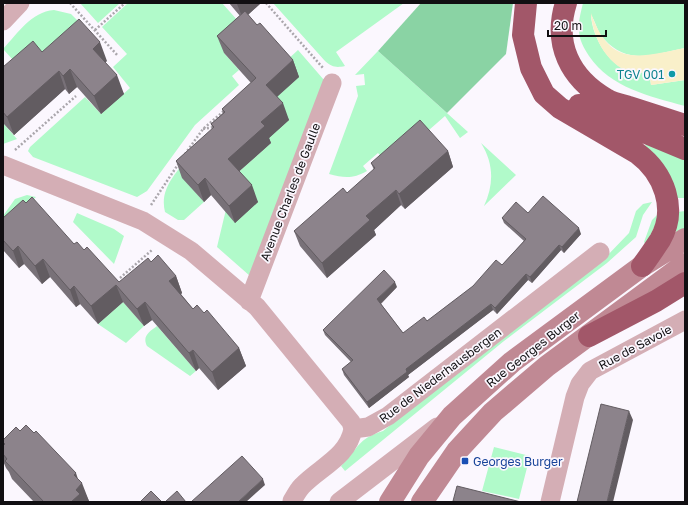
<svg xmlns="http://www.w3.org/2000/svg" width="688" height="505" viewBox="0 0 688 505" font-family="'Golos Text',sans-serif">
<rect width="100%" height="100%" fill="#fbf7fe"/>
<path fill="#b1faca" d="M80 3H120L98 23Z
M128 3H222L247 31 224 53 239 70 232 76 239 85 195 125 147 191 137 197 33 157 28 151 30 147 85 97 101 114 130 88 113 67 127 54 102 27Z
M273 3H404L336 52 345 66C336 68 332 67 325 61Z
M583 3H685V48C655 54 628 66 604 39 597 32 596 22 591 15 592 38 611 70 636 73 640 73 645 72 649 71L651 85 685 80V106C649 96 611 88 589 56 584 48 579 40 579 30 578 21 581 12 583 3Z
M54 10 71 14 87 30 24 72 3 49C18 33 31 12 54 10Z
M298 50 324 80 250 276 217 247 234 176 271 143 268 139 272 101 285 62Z
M378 51 468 132 460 138 445 116 389 165 378 153 363 166 367 171C353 179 344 178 329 174L358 96 356 86 365 85 364 74 355 75Z
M3 123 17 139 3 144Z
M481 143 516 175 484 206C494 184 494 164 481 143Z
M646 144 685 158V198H676C675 176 659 162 645 146Z
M190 154 183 178 204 202 184 220H178L165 212C159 188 177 173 190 154Z
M27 195 36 197 7 223 3 233V216L15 199Z
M652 202 643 215 636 237 607 263 504 341 345 471 341 466C359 448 357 439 383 431L519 321 604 259 629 233 636 211 643 204Z
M685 211V232L675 239 677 212Z
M77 213 114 229 124 236 114 264 73 222Z
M659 213 657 221 646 245 644 242 652 220Z
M123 302 144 326 126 343 98 324Z
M157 326 196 371 190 376 147 346C142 336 149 332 157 326Z
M494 447 530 456 519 499 482 491Z"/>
<path fill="#8ad3a4" d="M421 3H513L506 54 447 113 378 51Z"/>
<path fill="#f9f0ca" d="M591 13C610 68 639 57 685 48V80L651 85 649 71C645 72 640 73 636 73 609 70 592 37 591 13Z"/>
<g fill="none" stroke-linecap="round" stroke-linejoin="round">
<path stroke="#aaa6ac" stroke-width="2.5" stroke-dasharray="2 2" stroke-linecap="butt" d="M70 3 118 56
M266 3 323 68
M95 30 125 3
M203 129 214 127
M15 150 76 96
M185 154 203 129 225 110
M151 205 179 163
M120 278 152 250"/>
<path stroke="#d4aeb5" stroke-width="19" d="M3 21 20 3
M3 165 143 221 191 251 257 307 351 422 353 429
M249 301 332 83
M292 501C295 496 298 490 302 486 320 467 348 457 353 429L368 427 388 416 600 252
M339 502 437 427
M550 502 575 397 580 384 590 371 685 320"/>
<path stroke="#c08994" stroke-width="22" d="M390 502 419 456 452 416 512 362 642 266 685 239
M422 502 457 451 493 412 547 366 685 264"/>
<path stroke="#a25769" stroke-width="22" d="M526 3 523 35 531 68 544 94 560 108 637 153C664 173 678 209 660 240 654 249 648 258 642 266
M566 3C553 44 570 78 606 99 612 103 622 105 629 107 648 113 666 119 685 125
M579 105 685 149
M589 336 656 301 685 283"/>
</g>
<path fill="#787178" d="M229 3H261L248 15 257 25 293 60 299 77 277 97 289 120 269 138 271 143 239 171 258 202 235 223 211 195 204 202 182 178 176 161 213 129 211 124 223 113 222 109 251 83 224 53 217 36 240 16Z
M107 61 105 62 124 94 101 114 77 87 69 94 65 89 14 135 3 123V67Z
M448 151 453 167 405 209 401 205 374 230 376 235 327 278 300 246 294 231 347 193 374 170 371 163Z
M26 203 74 244 84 250 119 282 151 262 176 276 182 293 181 294 193 309 204 313 239 348 246 366 218 390 199 368 196 371 152 320 144 326 123 302 98 324 80 304 76 307 50 277 42 284 24 264 19 268 3 250V218Z
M528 213 581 234 564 253 561 250 532 283 528 280 497 314 493 310 408 375 409 377 369 408 344 375 342 369 351 362 325 335 323 330 397 287 381 304 403 333 427 321 502 265 524 241 504 223 502 218Z
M20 431 78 479 89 501 88 502H34L12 479 9 472 6 468 3 461V446H4L3 440Z"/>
<path fill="#625c61" d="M238 3H261L243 19 237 4Z
M100 42 107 61 100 67 93 49Z
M293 60 299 77 272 101 266 85Z
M70 69 77 87 69 94 63 76Z
M59 71 65 89 14 135 7 117Z
M117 75 124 94 101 114 94 96Z
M283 103 289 120 269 138 271 143 234 176 228 159 261 122Z
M448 151 453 167 405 209 399 194Z
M205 178 211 195 204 202 198 185Z
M252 185 258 202 235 223 229 206Z
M396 190 401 205 374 230 376 235 327 278 322 263 366 216Z
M579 228 581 234 564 253 562 247Z
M559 245 561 250 532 283 530 277Z
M18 246 24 264 19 268 13 251Z
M43 259 50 277 42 284 35 266Z
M526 274 528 280 497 314 495 308Z
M176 276 182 293 176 299 169 281Z
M395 282 397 287 379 305 377 299Z
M116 285 123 302 98 324 91 306Z
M74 286 80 304 76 307 70 290Z
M145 302 152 320 144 326 137 309Z
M491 304 493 310 408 375 409 377 369 408 367 402 406 369Z
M239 348 246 366 218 390 212 372Z
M193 350 199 368 196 371 189 353Z
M629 411 633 420 613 502H607Z
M76 473 80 485 82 483 89 501 88 502H71L76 490 74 475Z
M263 479 265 485 246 502H238Z"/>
<path fill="#8c838b" stroke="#625c61" d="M245 11 257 25 260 23 293 60 266 85 283 103 261 122 265 126 228 159 252 185 229 206 205 178 198 185 176 161 214 127 211 124 225 112 222 109 256 78 217 36Z
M79 19 100 42 93 49 117 75 94 96 70 69 63 76 59 71 7 117 3 112V67L33 41 42 52Z
M420 120 448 151 399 194 396 190 366 216 370 220 322 263 294 231 343 188 347 193 375 168 371 163Z
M543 196 579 228 562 247 559 245 530 277 526 274 495 308 491 304 406 369 407 372 367 402 342 369 353 360 323 330 384 270 395 282 377 299 403 333 424 317 427 321 473 286 496 260 502 265 526 239 502 218 516 202 528 213Z
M32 197 74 244 77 242 84 250 87 247 119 282 148 258 151 262 158 255 176 276 169 281 193 309 197 305 204 313 207 310 239 348 212 372 193 350 189 353 145 302 137 309 116 285 91 306 74 286 70 290 43 259 35 266 18 246 13 251 3 240V218L23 200 26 203Z
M601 404 629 411 607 502H577Z
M26 425 34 433 36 431 76 473 74 475 82 483 76 490 80 494 71 502H44L5 461 7 459 3 454V446L5 444 3 442V440L16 427 20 431Z
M242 456 263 479 238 502H191Z
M457 486 521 502H458L453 501Z
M151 491 162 502H140Z
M177 491 186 502H165Z"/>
<circle fill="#0f9aa8" stroke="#fbf7fe" stroke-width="1.5" cx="672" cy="74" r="4"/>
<rect fill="#1a4fb4" stroke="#fbf7fe" stroke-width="1.5" x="461" y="457" width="8" height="8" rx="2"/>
<g text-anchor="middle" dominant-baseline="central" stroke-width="3.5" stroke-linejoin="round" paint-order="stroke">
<g font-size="12" fill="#0d838f" stroke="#fbf7fe" text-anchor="end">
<text x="664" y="74">TGV 001</text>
</g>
<g font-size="12" fill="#110f12" stroke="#fbf7fe">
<text transform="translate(290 192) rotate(-69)">Avenue Charles de Gaulle</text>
<text transform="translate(635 347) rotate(-28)">Rue de Savoie</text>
<text transform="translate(533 349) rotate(-38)">Rue Georges Burger</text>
<text transform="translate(440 375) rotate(-37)">Rue de Niederhausbergen</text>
</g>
<g font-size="12" fill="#164399" stroke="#fbf7fe" text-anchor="start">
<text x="473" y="461">Georges Burger</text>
</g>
</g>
<rect width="688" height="505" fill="none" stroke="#110f12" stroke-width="8"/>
<path d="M548 30v6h58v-6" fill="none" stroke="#110f12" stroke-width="2"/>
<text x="554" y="30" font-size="12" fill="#110f12" stroke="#fbf7fe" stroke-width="3" paint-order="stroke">20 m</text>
</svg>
